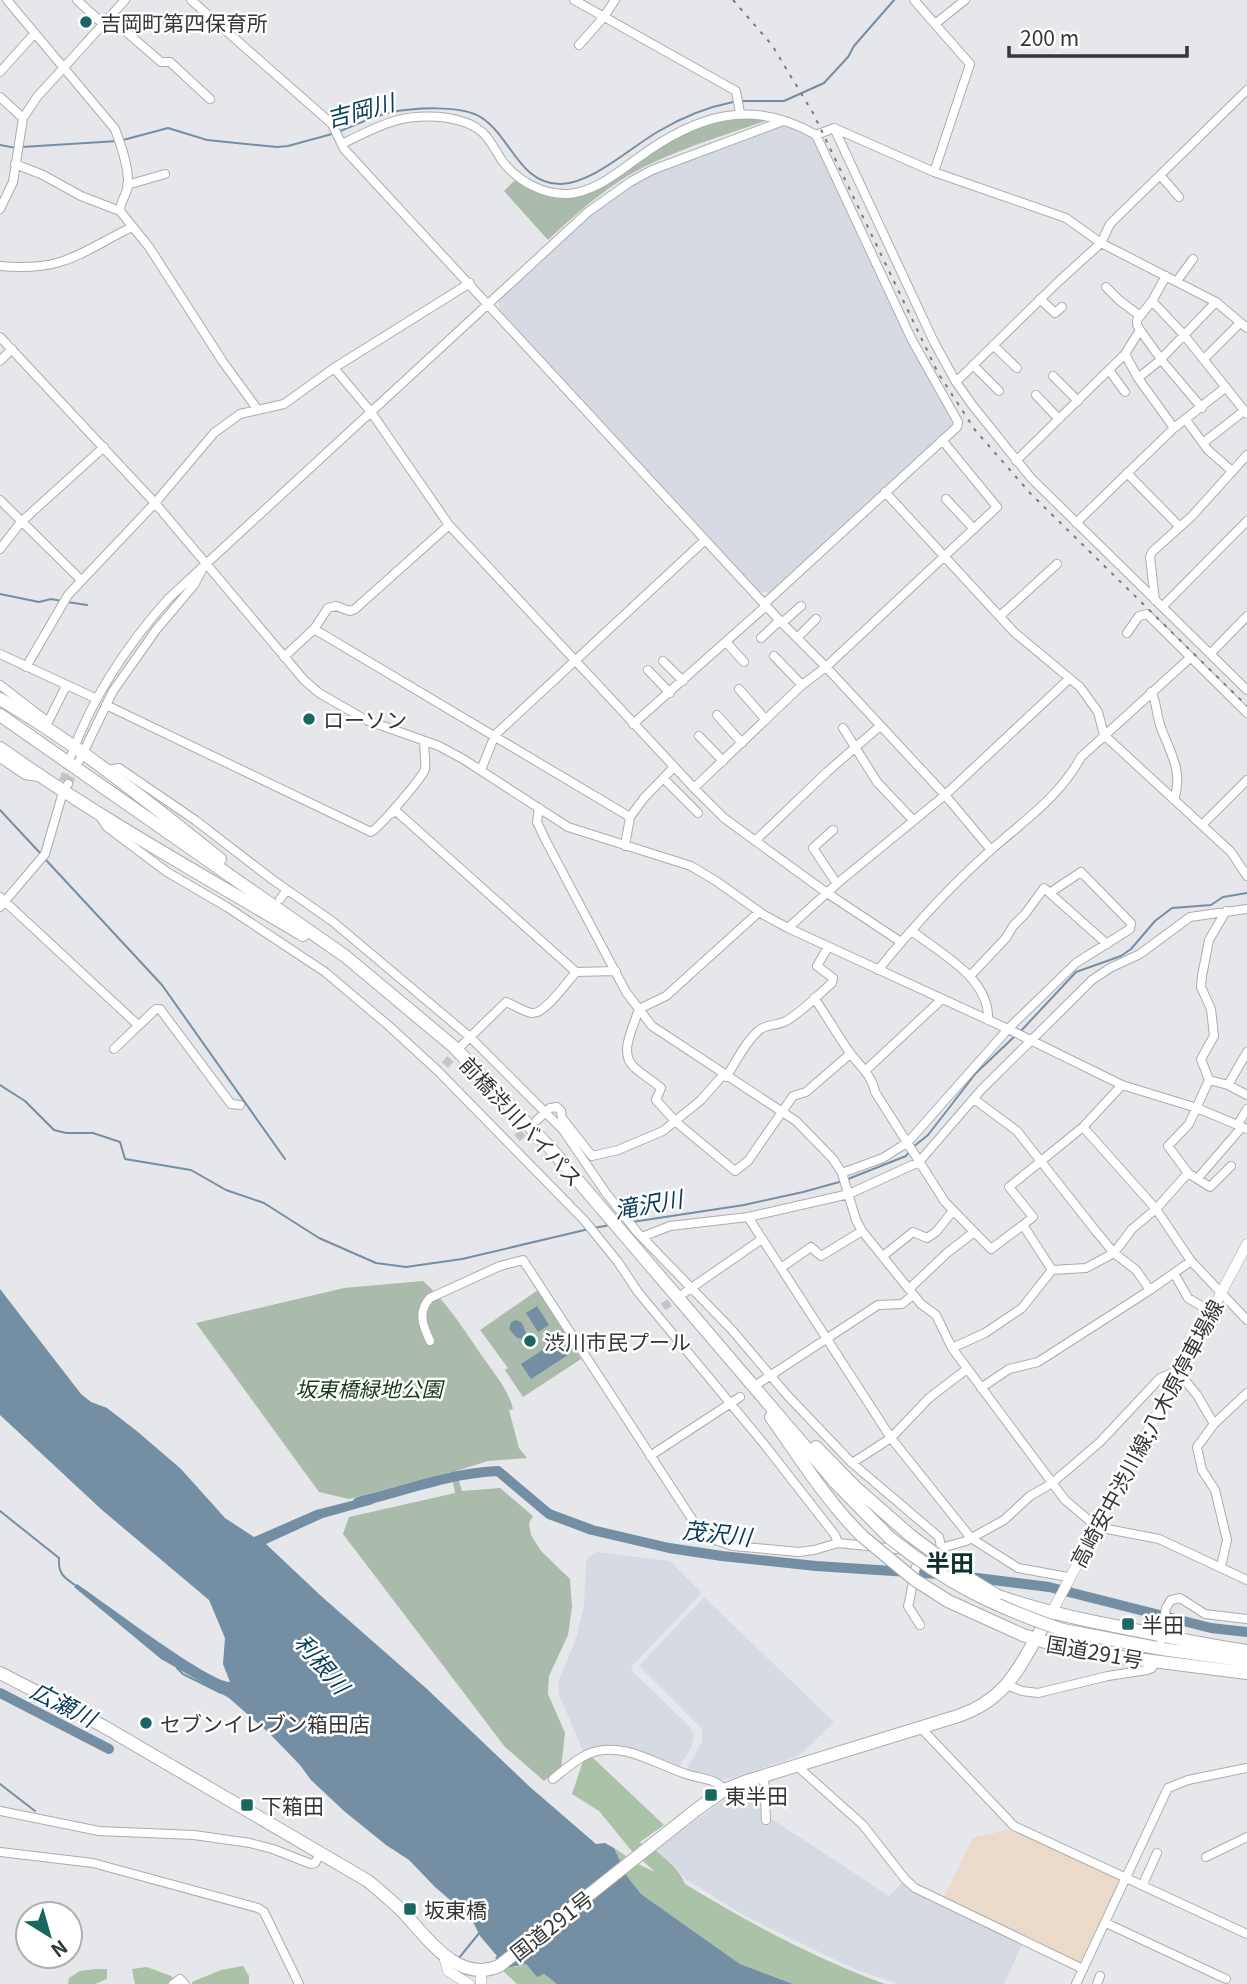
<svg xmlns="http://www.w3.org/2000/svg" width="1247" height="1984" viewBox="0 0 1247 1984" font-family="Georgia,'Noto Sans JP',serif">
<rect width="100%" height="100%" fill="#e6e7ea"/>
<path fill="#ebdac9" d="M1011 1829 1121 1878 1123 1882 1083 1965 943 1900 973 1838Z"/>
<path fill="#d6dbe3" d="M784 125 802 130 814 139 954 420V424L771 592H760L499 309V300L591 215 647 176Z
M597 1552 670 1561 702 1593 632 1666 631 1670 689 1726 694 1735 691 1748 678 1769 621 1747 599 1746 584 1753 559 1695 558 1682 576 1639 584 1605 586 1562 589 1557Z
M704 1597 834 1722 802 1753 793 1758 733 1778 721 1780 689 1772 688 1766 702 1742V1729L639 1666Z
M758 1784 762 1820 772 1819 889 1896 902 1883 915 1892 1023 1943 1004 1984H898L850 1967 745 1916 687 1880 655 1850 725 1799Z"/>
<path fill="#abbbab" d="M740 117 765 121C720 137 671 151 629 175 599 193 574 216 548 240L504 191 516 179 540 193 589 192 658 147 703 123Z
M423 1281C447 1302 462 1327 480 1353 492 1371 508 1388 513 1409L509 1410 519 1448 527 1458 488 1461 456 1471 462 1491 500 1488 533 1516 529 1523 531 1535 541 1551 570 1579 572 1607 568 1635 549 1676 548 1694 565 1733 561 1769 544 1781 505 1747 343 1534 349 1517 455 1493 451 1472 349 1499 319 1492 196 1323 344 1288Z
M538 1290 581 1359 523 1397 505 1370 508 1368 480 1330Z"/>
<path fill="#a9c2a8" d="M592 1757 664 1825 640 1842 648 1855 655 1850C666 1859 680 1870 685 1884 749 1923 814 1958 885 1984H793L740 1964 641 1894 627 1876 614 1848 640 1865 655 1872 631 1850 599 1811 572 1794 583 1761Z
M526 1964 537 1976 544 1974 557 1984H517L502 1970 510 1965 514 1967Z
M243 1966 249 1976V1984H192V1982L221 1970Z
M147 1967 171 1976 180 1984H135L132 1969Z
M95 1969H107V1979L95 1984H68L69 1978 80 1971Z"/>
<path fill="#748fa4" d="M0 1289 81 1394 91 1402 107 1408 138 1432 181 1469 225 1518 254 1537 316 1510 371 1496 373 1504 323 1518 266 1544 320 1595 427 1689 530 1787 596 1844 605 1843 614 1848 627 1876 641 1894 740 1964 793 1984H557L544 1974 537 1977 526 1964 505 1968 495 1958 497 1956 480 1936 471 1918 435 1887 409 1860 386 1845 344 1811 311 1780 300 1765 269 1733 229 1698 161 1659 74 1587 77 1584C101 1600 210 1683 230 1682L223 1664 225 1638 209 1600 102 1510 0 1415Z
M537 1306 549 1325 538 1332 526 1313Z
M517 1320 522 1323 526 1333 522 1339 517 1338 509 1329 511 1322Z
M558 1340 568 1355 531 1379 521 1364Z"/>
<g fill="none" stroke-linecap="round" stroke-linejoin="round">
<path stroke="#748fa4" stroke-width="2" d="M742 101H784L824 83 848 57 854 46 894 0
M338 132C354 126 371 117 388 113 411 108 462 104 482 118 511 137 520 185 561 184 593 183 631 147 659 131 681 118 708 107 733 102
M123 140 168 128 207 140 277 147 288 146 332 134
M0 145 16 148
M22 147 118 141
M0 594 39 602 51 599 62 601
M67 602 87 605
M0 810 40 853
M46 860 162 985 285 1159
M1019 1033 1076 972 1121 956 1131 949 1155 921 1172 908 1211 905 1223 897 1247 893
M0 1085 25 1101 54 1130 66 1133H93L120 1142 125 1159 191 1170 226 1190 264 1203 319 1238 376 1263 406 1267 462 1259 589 1229
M913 1147 928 1135 976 1073 1015 1036
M848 1179 906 1156 909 1152
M632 1222 744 1205 803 1192 843 1181
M594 1228 610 1225
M0 1511 59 1558C58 1573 63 1577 75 1585
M177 1668 183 1674 221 1693
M0 1784 35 1811
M459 1958 480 1932"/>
<path stroke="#748fa4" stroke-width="10" d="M358 1502C405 1491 449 1473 498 1471L549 1514 592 1530 669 1548 722 1556 816 1566 939 1574
M969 1577 1049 1587 1211 1628 1247 1632
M0 1693 109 1749"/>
<path stroke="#c3c4c6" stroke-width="8" stroke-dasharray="8 4" stroke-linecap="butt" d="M63 781 70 760
M68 784 78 764
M445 1065 460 1048
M517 1138 532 1124
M663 1307 681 1295"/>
<defs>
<path id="minor" d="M7 0 115 129C121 145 129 167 128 185 127 195 120 201 120 211
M77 0 103 24
M191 0 332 124 344 149 782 623 826 667 945 795 991 850
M574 0 736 91 740 113
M914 0 970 64 934 172
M109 17 161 62H170L210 99
M935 24 965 0
M579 45 603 18 615 0
M0 72 35 33
M0 97 23 118
M834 128 934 342 956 382 973 406 1031 478 1247 690
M816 135 834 128 934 172 1066 218 1101 243 1216 302 1247 328
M342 144C380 125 403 112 448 118 460 120 472 123 482 132 491 140 496 152 503 162 518 181 543 195 568 194 595 192 617 173 638 158 695 116 751 97 816 135L912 340 958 422 957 427 764 604
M15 164 43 175 81 196 120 211 149 247 223 362 258 410
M1160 175 1179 197
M127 185 165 174
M0 209 13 182 23 118 37 97 125 0
M0 266C64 272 79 253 132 227
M1177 281 1193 259
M1106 287 1119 300 1140 316
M1040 299 1055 313 1062 307
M1152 301 1184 335 1247 414
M1140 330 1163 362 1202 408
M0 337 155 503 304 680 319 693 366 720 439 746 463 759 568 827 691 866 716 881 764 915 788 928 1008 1029 1122 1085 1197 1108 1247 1129
M993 345 1017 368
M1125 354 1138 378 1174 428
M1204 359 1240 323
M0 361 12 349
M973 365 999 391
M334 368 371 412 449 525 694 788 724 818 739 829 827 893 901 942
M1109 370 1125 392
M1053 376 1078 401
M1138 378 1158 362 1216 302
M956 382 1059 281 1101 243 1110 224 1247 90
M1036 395 1059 419
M1186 420 1208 450 1232 471
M1203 443 1244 411
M1016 461 1125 354 1140 330 1137 325V320L1152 301 1166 276
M1127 473 1180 527
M885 492 1014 632 1080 687 1098 712 1104 735 1231 852 1247 876
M946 499 974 529
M0 500 80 579
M1076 523 1174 428 1226 387
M0 549 21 522 104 447
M1155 600 1150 557 1152 552 1192 516 1247 455
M1162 607 1247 521
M1000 616 1057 564
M782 623 801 606
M314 629 630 817
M1127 633 1139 616 1147 614 1247 713
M798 637 816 619
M761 638 779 621
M726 642 744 662
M0 654 97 699
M1210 654 1247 616
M774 656 802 685
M284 657 314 629 328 608 336 606 350 611 355 609 449 525
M663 661 683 681
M26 667 68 595 155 503 214 433 240 414 284 404 334 368 470 283
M648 670 670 693
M0 685 48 722 47 726
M739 689 766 720
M1151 692C1157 702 1156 713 1160 725 1169 751 1184 770 1174 800
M106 705 371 832C379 828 423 777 425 769 426 760 424 750 424 741
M717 715 742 743
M48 722 66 686
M633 724 766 606
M843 728 877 782 913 820
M699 736 723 761
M71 756C92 698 127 645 168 599L588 212 630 182 652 170 783 121
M0 758 25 775 38 777
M79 761 113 691 156 630 194 585 202 570
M107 770 119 768 195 820 273 880 332 921 470 1037 563 1130 606 1193 637 1232 732 1330 787 1395 852 1463 939 1537 941 1547 940 1555 934 1559 920 1557C912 1570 913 1591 908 1606L920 1625
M481 770 495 735 705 540
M663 778 698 813
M694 788 802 685 826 667 997 507 942 440
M539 808 537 822 546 841 626 992 652 1026 796 1121 833 1159 842 1173 856 1220 862 1231 921 1304 936 1315 952 1348 1065 1500 1097 1527 1159 1539 1247 1580
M391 814 396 811 576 972 616 971
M101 818 107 827 167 872 227 907 325 972 389 1026 438 1071 584 1220 618 1262 638 1292 764 1444 835 1535 838 1543
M1202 825 1247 780
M833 830 813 848 837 884
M755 841 827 772 880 726
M625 846 630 817 644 798 674 767
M0 897 138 1025
M280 899 287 890
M0 907 45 854 63 792 68 784
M1226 911 1209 940 1202 976 1201 987 1211 1009 1214 1036 1201 1059 1209 1080 1189 1124 1168 1146 1188 1173 1210 1187 1231 1166
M759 912 666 996 639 1009C634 1026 618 1053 634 1067 641 1074 652 1080 661 1088L656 1100 676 1122 735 1171 748 1161 793 1096 806 1092 850 1054
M788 928 839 882 945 795 1069 679
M912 931C941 954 990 978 988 1020
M878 970C913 927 951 885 992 849 1025 820 1060 796 1081 757L1191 657
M970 976 1006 938 1013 926 1025 914 1044 888 1107 944
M814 998C827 1016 836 1033 848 1050 857 1064 872 1074 875 1092L945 1202 991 1249 1023 1225 1052 1270 1086 1268 1114 1253 1132 1229 1156 1209 1188 1173
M462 1045 506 1002C514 1005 524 1012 532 1013 544 1015 568 981 576 972
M114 1049 156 1009H160L231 1104 240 1105
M865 1071 941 1000
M726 1077C737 1061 743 1045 758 1031 766 1024 774 1026 784 1022 799 1015 819 994 832 983L833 978 817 966 828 947
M1209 1080 1228 1085 1247 1052
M1228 1085 1247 1095
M974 1099 1017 1131 1095 1230 1114 1253 1136 1270 1150 1290
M537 1120 550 1108 557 1107 561 1111 562 1118 592 1156 618 1150 663 1131 701 1100 723 1075
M1238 1124 1247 1109
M1083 1127 1156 1209 1191 1261
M842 1173 883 1158 908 1142 1008 1029 1076 963 1130 929 1131 923 1081 872 1051 892
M1198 1178 1242 1127
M748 1217 891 1438 971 1538 1018 1568 1068 1577
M1023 1225 1033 1217 1009 1187 1083 1127 1122 1085
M642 1237 670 1226 748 1217 849 1194 919 1162 981 1090 1092 980 1110 968 1140 954 1190 917 1247 909
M883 1256 913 1232 927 1238 936 1232 952 1212
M781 1268 811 1247 821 1256 862 1231
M1174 1273 1188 1298 1211 1312
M910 1288 947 1253 974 1232
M684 1293 762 1239
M430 1341C423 1326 417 1312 430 1298L500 1266 523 1260 703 1536 733 1546 799 1552 814 1550 838 1543 916 1551 934 1550 966 1541 1004 1520 1030 1496 1051 1484 1100 1442 1160 1378 1177 1371 1179 1373 1197 1395 1214 1424
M952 1348 985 1333 1022 1308 1052 1270
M759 1383 878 1305 902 1304 913 1295
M981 1388 1009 1369 1038 1362 1150 1290 1191 1261 1247 1320
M650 1456 740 1397
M852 1463 891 1438 929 1398 967 1369
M1221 1566 1227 1540 1215 1490 1202 1470 1197 1447 1214 1424 1247 1393
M1161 1640 1166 1608 1171 1600 1180 1598 1205 1614 1247 1619
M1007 1685 1022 1691 1038 1693 1108 1676 1147 1670 1152 1668 1156 1660
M920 1727 1014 1826 1247 1934
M797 1766 863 1825 905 1879 915 1888 1083 1969
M764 1776 766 1820
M553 1779C564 1770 575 1760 588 1754 622 1740 655 1764 686 1774 699 1779 717 1778 724 1790
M0 1811 99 1831 194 1835 250 1843 273 1849 311 1864 315 1863 320 1854
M0 1852 93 1863 258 1908 264 1912 299 1984
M1206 1857 1247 1837
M1143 1884 1157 1853
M1106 1923 1226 1979
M173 1984 180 1979 185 1984
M1076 1984 1168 1788 1188 1780 1247 1768
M1097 1984 1100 1976"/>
<path id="major" d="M1052 1612 1247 1244
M445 1960 448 1971 469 1984
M481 1984V1976"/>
<path id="highway" d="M0 699C79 745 148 802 220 859
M0 715 345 956 454 1047 551 1149 836 1483 890 1538
M0 748C97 817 201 874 303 935
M771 1417C800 1458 826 1500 862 1536
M816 1447 854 1486 911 1536
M996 1595C1036 1610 1078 1619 1120 1627 1163 1636 1204 1645 1247 1651
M948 1601 1023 1635 1074 1651 1247 1673
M1063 1630 1162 1649 1247 1661
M0 1673 103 1726 368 1881C380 1891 391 1900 402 1911 427 1937 457 1984 499 1966L696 1810 724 1790 747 1781 958 1716C1014 1697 1022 1657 1052 1612"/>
</defs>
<use href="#minor" stroke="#aaacaf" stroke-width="10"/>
<use href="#major" stroke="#aaacaf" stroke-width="11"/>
<use href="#highway" stroke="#aaacaf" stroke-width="14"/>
<use href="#minor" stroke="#fff" stroke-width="8"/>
<use href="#major" stroke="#fff" stroke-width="10"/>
<use href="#highway" stroke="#fff" stroke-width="12"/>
<path stroke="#7a7b7c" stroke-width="2" stroke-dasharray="3.5 7" stroke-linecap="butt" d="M733 0 772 45 813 113 938 373 975 430 1030 493 1247 706"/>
<defs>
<path id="highway-bridge" d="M862 1536 915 1580 948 1601
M911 1536 968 1578 996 1595
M890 1538C948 1584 993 1606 1063 1630"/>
</defs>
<use href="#highway-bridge" stroke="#aaacaf" stroke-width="14" stroke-linecap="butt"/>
<use href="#highway-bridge" stroke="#fff" stroke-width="12"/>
</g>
<g fill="#1a6762" stroke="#fff" stroke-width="2.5">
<circle cx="86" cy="22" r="7"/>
<circle cx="309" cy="719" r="7"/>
<circle cx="530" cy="1341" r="7"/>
<rect x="1121" y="1617" width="14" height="14" rx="3.5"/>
<circle cx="146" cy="1723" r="7"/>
<rect x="704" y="1788" width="14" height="14" rx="3.5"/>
<rect x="240" y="1798" width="14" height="14" rx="3.5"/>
<rect x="403" y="1902" width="14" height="14" rx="3.5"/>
</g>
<g text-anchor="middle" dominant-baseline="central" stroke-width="5" stroke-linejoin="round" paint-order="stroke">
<g font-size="21" fill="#353637" stroke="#fff" text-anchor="start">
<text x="100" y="22">吉岡町第四保育所</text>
<text x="323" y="719">ローソン</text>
<text x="544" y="1341">渋川市民プール</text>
<text x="1142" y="1624">半田</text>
<text x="160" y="1723">セブンイレブン箱田店</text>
<text x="725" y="1795">東半田</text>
<text x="261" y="1805">下箱田</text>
<text x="424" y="1909">坂東橋</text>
</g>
<g font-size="21" fill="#353637" stroke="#fff">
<text transform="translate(522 1121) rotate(47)">前橋渋川バイパス</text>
<text transform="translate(1146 1433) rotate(-62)">高崎安中渋川線;八木原停車場線</text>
<text transform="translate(1095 1651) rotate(10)">国道291号</text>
<text transform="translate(551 1925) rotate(-38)">国道291号</text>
</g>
<g font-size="21" font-style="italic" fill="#153a15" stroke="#fff">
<text x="369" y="1388">坂東橋緑地公園</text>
</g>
<g font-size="23" font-style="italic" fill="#073b5a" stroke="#fff">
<text transform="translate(360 109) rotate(-15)">吉岡川</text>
<text transform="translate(648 1203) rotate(-10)">滝沢川</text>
<text transform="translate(717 1532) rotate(6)">茂沢川</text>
<text transform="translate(323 1663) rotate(50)">利根川</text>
<text transform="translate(64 1703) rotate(27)">広瀬川</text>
</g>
<g font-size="24" font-weight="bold" fill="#0d302e" stroke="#fff">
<text x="950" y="1561">半田</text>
</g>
</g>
<g transform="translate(49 1935) rotate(143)"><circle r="33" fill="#ffffff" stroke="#aeafaf" stroke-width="2"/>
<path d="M0-5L12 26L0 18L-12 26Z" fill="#1a6762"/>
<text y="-10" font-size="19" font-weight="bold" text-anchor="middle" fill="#353637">N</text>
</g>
<path d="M1009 46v10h178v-10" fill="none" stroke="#353637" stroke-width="3.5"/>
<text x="1020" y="46" font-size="21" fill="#353637" stroke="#ffffff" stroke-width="5" paint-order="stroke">200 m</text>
</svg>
